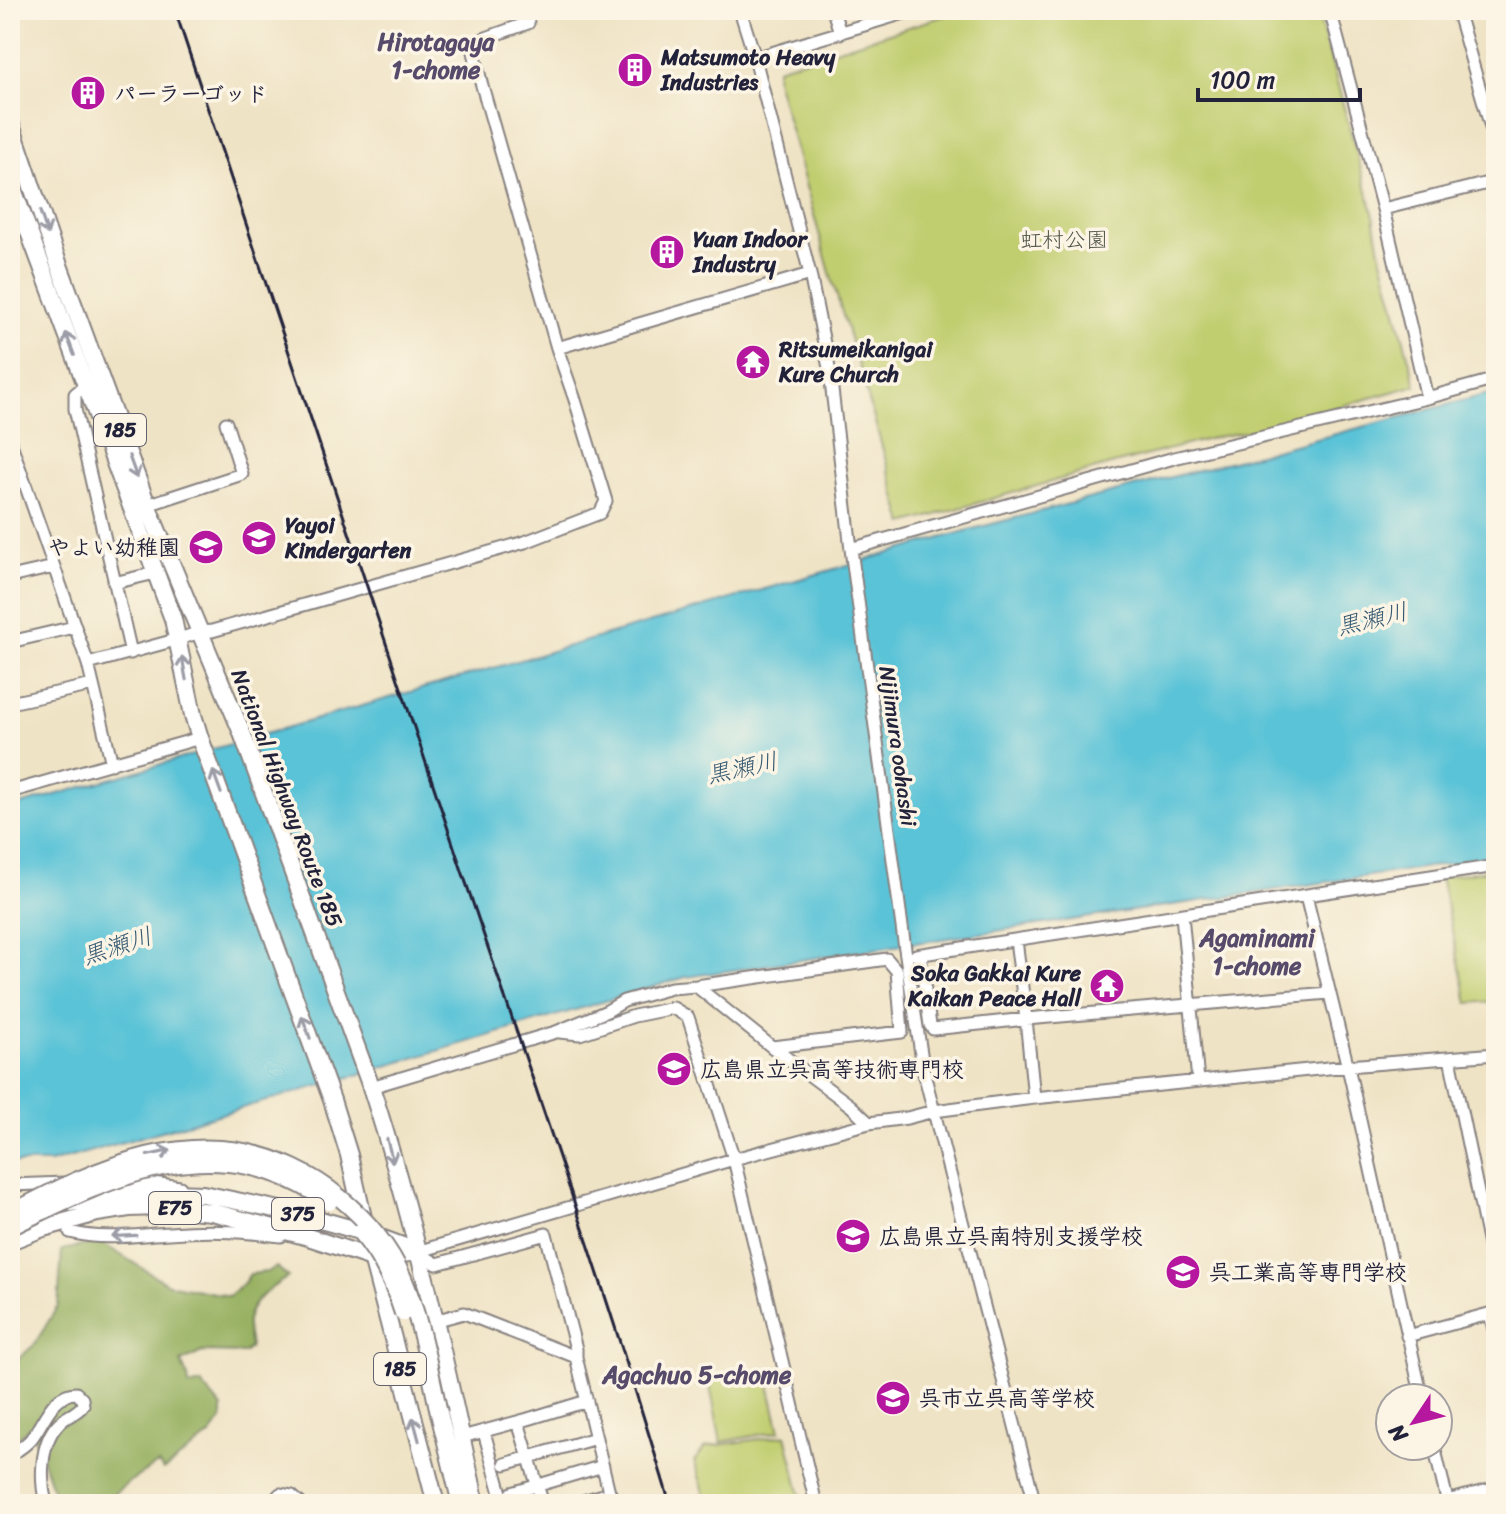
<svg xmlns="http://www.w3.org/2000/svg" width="1506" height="1514" viewBox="0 0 1506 1514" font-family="Sriracha,'Klee One',sans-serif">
<rect width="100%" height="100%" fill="#fcf5e5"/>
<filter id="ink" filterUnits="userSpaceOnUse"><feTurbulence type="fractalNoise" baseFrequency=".0125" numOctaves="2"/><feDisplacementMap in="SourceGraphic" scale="16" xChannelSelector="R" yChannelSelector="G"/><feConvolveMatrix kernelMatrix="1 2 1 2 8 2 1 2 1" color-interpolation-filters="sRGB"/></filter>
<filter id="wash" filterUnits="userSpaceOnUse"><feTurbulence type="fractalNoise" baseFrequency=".006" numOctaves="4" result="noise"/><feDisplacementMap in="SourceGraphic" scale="32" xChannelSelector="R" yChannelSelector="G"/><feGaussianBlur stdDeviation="1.8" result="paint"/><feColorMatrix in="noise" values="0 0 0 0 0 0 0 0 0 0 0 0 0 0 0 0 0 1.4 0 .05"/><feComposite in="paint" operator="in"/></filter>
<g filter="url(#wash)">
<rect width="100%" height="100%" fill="#efe3c5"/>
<path fill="#c1ce70" stroke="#727856" stroke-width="2" d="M963 10H1317L1374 216 1380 251 1416 385 1261 429 1216 437 1110 465 904 524 863 380 832 280 776 79 777 68Z
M1496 869V1001L1468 1003 1440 877Z
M760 1369 766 1372 780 1431 721 1442 710 1386 712 1381Z
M786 1435 803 1504H708L694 1461 706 1447Z"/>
<path fill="#98b162" stroke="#5d6a4e" stroke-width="2" d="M100 1242 168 1284 229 1296 243 1284 250 1274 267 1272 277 1267 288 1277C272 1287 251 1300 247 1320 246 1328 249 1339 250 1347L244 1353 202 1352 181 1362 188 1377 189 1386 201 1383 222 1408V1420L210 1435 164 1470 158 1464 132 1480 100 1504 91 1502 90 1504H57L39 1448 29 1427 10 1445V1366L34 1345 58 1306 62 1250Z"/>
<path fill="#5ac3d7" stroke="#3e7289" stroke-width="2" d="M1496 392V857L686 977 343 1079 50 1163H10V808L969 530Z"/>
</g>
<g filter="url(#ink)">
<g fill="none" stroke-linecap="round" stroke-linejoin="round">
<defs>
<path id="minor" d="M740 10 755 58 810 274 830 373 851 549 1174 458 1427 398 1496 379
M833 10 840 33
M1330 10 1383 209 1427 398
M1457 10 1496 145
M755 58 914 10
M1383 209 1496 181
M557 348 810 274
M86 385 75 394V409L131 653
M10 441 88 664 112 764
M147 505 242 474 226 423
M851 549 905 949 924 1073 1035 1504
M10 577 54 567
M114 583 155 573
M10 642 74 627
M88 664 179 639 200 632 212 631 525 542 600 513 606 501 575 400 557 348 481 82 472 43 528 23 525 10
M10 703 93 685
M10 792 200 738
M1306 896 1351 1080 1422 1398
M1182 915 1198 1081
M1016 940 1026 1019 1034 1098
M916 955 1496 866
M920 955 930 1025 933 1029 1026 1019 1329 993
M696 986 772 1047 851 1106 869 1123
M559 1032 580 1034 634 1016 673 1008 688 1017 734 1159 816 1504
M1450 1058 1496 1279
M371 1087 556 1032 607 1011 624 1001 671 988 696 986 887 959 897 971 902 1032 772 1047
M126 1179 180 1187
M10 1185 65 1183
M70 1232C103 1241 135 1235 169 1233 206 1230 244 1231 281 1236
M417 1252 734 1159 869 1123 907 1118 934 1111 1034 1098 1348 1066 1496 1054
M417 1252 437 1264 546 1234 576 1349V1357L612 1504
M1490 1314 1496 1338
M434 1321 464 1313 576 1357
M1407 1336 1496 1312
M518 1422 543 1504
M484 1432 504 1504
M462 1437 528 1419 587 1401
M1434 1446 1448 1504
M10 1455C18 1450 25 1446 31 1439 44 1423 52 1393 76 1393L82 1399 83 1405C77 1414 66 1416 58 1424 40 1443 40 1480 46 1504
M505 1464 596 1438
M512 1493 603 1466
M1447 1501 1496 1488
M271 1504 280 1494 292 1496 301 1504
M573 1504 610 1493"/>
<path id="highway" d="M10 122 56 257 147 505 242 733 371 1087C415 1222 446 1365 476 1504
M10 181 173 619 193 715 200 738 332 1100 349 1155 372 1258 436 1504
M69 1203 142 1192 203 1194 299 1214 367 1233 413 1250
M10 1241 43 1228 97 1213 129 1208 159 1207 212 1212 305 1236 372 1258 417 1252
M439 1413 461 1504"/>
</defs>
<use href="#minor" stroke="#888280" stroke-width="15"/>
<use href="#highway" stroke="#888280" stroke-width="20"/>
<use href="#minor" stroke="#fff" stroke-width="11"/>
<use href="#highway" stroke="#fff" stroke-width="16"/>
<path stroke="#22223b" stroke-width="3" d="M175 10C270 295 364 581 460 865 532 1078 606 1289 670 1504"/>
<defs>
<path id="highway-bridge" d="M10 1214C97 1167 196 1121 293 1168 310 1176 325 1185 339 1197 366 1219 389 1246 403 1278 421 1320 429 1368 439 1413
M10 1227C118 1174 218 1125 329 1202
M360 1232C380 1255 394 1284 403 1313"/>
</defs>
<use href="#highway-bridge" stroke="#888280" stroke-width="20" stroke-linecap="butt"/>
<use href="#highway-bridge" stroke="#fff" stroke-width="16"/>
</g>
<defs><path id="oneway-shaft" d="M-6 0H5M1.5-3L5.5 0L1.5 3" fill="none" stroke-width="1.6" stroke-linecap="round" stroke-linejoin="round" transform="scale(2)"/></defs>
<g stroke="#9c9ca7">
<use href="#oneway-shaft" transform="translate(44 223) rotate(71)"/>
<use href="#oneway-shaft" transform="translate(70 344) rotate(-111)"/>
<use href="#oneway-shaft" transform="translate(133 467) rotate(70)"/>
<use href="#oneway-shaft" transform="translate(184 668) rotate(-100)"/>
<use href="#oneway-shaft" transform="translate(217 782) rotate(-110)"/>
<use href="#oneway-shaft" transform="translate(306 1027) rotate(-110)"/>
<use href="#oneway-shaft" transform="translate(390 1151) rotate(75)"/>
<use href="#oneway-shaft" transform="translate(159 1153) rotate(-12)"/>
<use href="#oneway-shaft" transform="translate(124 1236) rotate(177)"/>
<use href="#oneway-shaft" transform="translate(416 1429) rotate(-105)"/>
</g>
</g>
<defs>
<symbol id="building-disc" viewBox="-11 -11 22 22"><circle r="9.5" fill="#b5179e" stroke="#fcf5e5"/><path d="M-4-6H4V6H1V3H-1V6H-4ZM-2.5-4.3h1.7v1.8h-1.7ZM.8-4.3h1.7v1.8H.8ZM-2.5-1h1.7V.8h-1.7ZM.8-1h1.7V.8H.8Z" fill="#fff"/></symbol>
<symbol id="temple-disc" viewBox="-11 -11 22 22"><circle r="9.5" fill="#b5179e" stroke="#fcf5e5"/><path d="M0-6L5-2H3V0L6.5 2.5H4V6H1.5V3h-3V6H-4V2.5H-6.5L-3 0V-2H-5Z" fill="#fff"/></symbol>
<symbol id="school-disc" viewBox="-11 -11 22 22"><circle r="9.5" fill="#b5179e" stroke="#fcf5e5"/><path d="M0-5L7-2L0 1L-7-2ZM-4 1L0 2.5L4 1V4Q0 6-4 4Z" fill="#fff"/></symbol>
<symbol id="university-disc" viewBox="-11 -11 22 22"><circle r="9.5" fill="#b5179e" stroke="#fcf5e5"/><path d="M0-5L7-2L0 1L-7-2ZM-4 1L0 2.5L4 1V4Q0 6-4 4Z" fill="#fff"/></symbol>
</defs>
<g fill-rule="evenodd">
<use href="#building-disc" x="615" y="50" width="40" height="40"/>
<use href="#building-disc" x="68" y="73" width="40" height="40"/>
<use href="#building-disc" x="647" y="232" width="40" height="40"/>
<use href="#temple-disc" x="733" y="342" width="40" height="40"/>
<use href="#school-disc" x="239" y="518" width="40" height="40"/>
<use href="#school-disc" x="186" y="527" width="40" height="40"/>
<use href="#temple-disc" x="1087" y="966" width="40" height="40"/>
<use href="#university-disc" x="654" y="1049" width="40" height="40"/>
<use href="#school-disc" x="833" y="1216" width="40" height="40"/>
<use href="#school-disc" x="1163" y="1252" width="40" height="40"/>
<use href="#school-disc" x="873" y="1378" width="40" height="40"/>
</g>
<g text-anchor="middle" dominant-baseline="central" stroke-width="7" stroke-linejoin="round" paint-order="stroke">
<g fill="#fcf5e5" stroke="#63616e" stroke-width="2">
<rect x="94" y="414" width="52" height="32" rx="6"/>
<rect x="149" y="1192" width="52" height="32" rx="6"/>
<rect x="272" y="1198" width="52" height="32" rx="6"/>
<rect x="374" y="1353" width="52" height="32" rx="6"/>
</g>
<g font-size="20" font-weight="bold" fill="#22223b">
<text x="120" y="430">185</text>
<text x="175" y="1208">E75</text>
<text x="298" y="1214">375</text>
<text x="400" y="1369">185</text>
</g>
<g font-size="22" font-weight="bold" fill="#22223b" stroke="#fcf5e5" text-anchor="start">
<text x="661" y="57">Matsumoto Heavy<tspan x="661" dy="25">Industries</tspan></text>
<text x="114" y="93">パーラーゴッド</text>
<text x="693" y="239">Yuan Indoor<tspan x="693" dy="25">Industry</tspan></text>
<text x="779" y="349">Ritsumeikanigai<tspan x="779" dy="25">Kure Church</tspan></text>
<text x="285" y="525">Yayoi<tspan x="285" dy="25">Kindergarten</tspan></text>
<text x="180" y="547" text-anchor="end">やよい幼稚園</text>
<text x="1081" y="973" text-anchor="end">Soka Gakkai Kure<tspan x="1081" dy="25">Kaikan Peace Hall</tspan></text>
<text x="700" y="1069">広島県立呉高等技術専門校</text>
<text x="879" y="1236">広島県立呉南特別支援学校</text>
<text x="1209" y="1272">呉工業高等専門学校</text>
<text x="919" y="1398">呉市立呉高等学校</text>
</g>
<g font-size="22" fill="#52564b" stroke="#fcf5e5">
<text x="1064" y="239">虹村公園</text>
</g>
<g font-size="22" fill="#22223b" stroke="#fcf5e5">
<text transform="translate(898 746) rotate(82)">Nijimura oohashi</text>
<text transform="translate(287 798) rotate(69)">National Highway Route 185</text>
</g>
<g font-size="24" font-weight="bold" fill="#564b6b" stroke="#fcf5e5">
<text x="436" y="42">Hirotagaya<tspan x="436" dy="28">1-chome</tspan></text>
<text x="1257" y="938">Agaminami<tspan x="1257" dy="28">1-chome</tspan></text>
<text x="697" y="1375">Agachuo 5-chome</text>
</g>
<g font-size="24" font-style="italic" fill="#365a72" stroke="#fcf5e5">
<text transform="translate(1372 619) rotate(-13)">黒瀬川</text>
<text transform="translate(742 768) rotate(-12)">黒瀬川</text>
<text transform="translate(117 946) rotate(-18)">黒瀬川</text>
</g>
</g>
<rect width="1506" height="1514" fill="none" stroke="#fcf5e5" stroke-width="40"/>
<g transform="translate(1414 1422) rotate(235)"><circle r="38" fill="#fcf5e5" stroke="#a5a1a1" stroke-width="2"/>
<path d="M0-6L14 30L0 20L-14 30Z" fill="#b5179e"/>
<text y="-12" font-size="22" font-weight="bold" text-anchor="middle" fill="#22223b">N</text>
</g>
<path d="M1198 88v12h162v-12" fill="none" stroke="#22223b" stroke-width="4"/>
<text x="1210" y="88" font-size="24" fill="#22223b" stroke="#fcf5e5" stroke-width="6" paint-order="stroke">100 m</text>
</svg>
